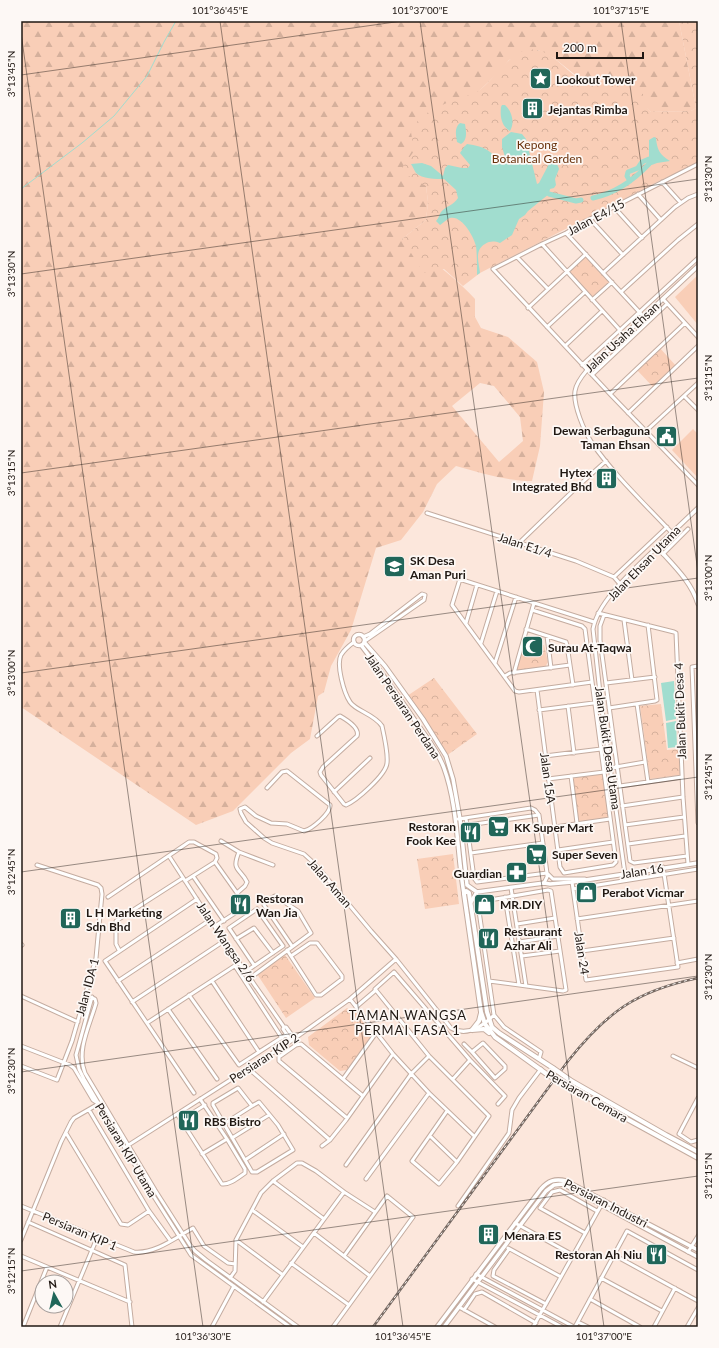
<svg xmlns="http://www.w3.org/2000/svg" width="719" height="1348" viewBox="0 0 719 1348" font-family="Lato,sans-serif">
<defs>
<pattern id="forest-firs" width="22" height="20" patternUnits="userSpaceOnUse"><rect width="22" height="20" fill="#f9ceb7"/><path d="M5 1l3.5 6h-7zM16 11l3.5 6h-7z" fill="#d5b09c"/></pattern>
<pattern id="park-crowns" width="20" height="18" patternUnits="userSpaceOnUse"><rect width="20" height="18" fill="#f9ceb7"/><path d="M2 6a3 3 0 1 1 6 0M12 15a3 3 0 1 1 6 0" fill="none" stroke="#d5b09c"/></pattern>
</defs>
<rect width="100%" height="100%" fill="#fce7dc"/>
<path fill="url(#forest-firs)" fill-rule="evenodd" d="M21 21H679L696 108 691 111 651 112 615 80 583 81 554 58 538 50 509 60 502 69 480 90 426 186 428 202 426 220 402 239C428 258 453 275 475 299V317L481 328 508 337 537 362 544 392 540 446 532 481C506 481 481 473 456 466L437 484 423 512 401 540 376 548 351 630 331 666 324 692 318 696 310 739 291 753 233 811 196 825 21 707ZM480 383 494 386 520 417 523 441 499 462 452 406Z"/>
<path fill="url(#park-crowns)" d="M679 21H698V163L659 181 480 273 463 286 444 269 424 273 402 239 426 220 428 202 426 186 400 171 414 151 411 132C414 127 417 121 421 117 425 113 452 100 459 98 467 95 475 95 481 89 494 79 511 52 527 50 549 46 564 70 581 80 588 84 606 79 614 80 624 82 638 92 647 96V108L651 112 691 111 696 108Z
M586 254 612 282 592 300 567 272Z
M659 347 677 367 654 388 636 369Z
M524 641 528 642 525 652 540 653 542 645H544L548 662 545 667 517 670Z
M434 678 477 734 446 756 407 696Z
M661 704 667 750 679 749 680 775 650 779 640 706Z
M604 772 610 819 577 823 571 776Z
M453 854 459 904 425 909 417 859Z
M285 955 315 998 286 1018 257 974Z
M347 1008 354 1010 369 1030 371 1036 347 1070 340 1071 309 1045 308 1037Z"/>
<path fill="#f9ceb7" d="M698 275V325L675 297Z
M693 429 698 434V478L672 450Z"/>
<path fill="#a1ddcf" d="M502 105H505C512 111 515 123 510 131 501 126 500 116 501 107Z
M460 123 465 124C466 131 468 140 461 144L457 142C456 135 454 128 460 123Z
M511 132 522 134 526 139 537 184 539 183 550 162 554 161 558 166 559 169 555 179 556 185 554 188 550 189 549 194 528 211 525 215 519 219 512 235 500 243C494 241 490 241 485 244 474 250 479 263 480 273L477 275C477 267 477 253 476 246 474 237 462 215 450 218 447 219 443 223 440 225L436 221C439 218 439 215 441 212 446 206 454 205 458 198L456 190 444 179C436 179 422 179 416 173 414 170 413 167 411 164L422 163 431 166 443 176 445 168 448 165 462 168H468L470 165 460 153 464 147 467 144C475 145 484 147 490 152 495 155 496 159 501 160L505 157 502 147V139Z
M654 137 656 138C657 150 660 155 670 161L657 163 649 166V140Z
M674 681 676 719 666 721 661 683Z
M676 721 677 747 668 748 666 723Z"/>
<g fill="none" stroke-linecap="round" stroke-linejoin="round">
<path stroke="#a1ddcf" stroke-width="1" d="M21 189 82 143 114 116 147 76 164 42 176 21"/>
<path stroke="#a1ddcf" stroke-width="5" d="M630 181 627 176 628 172 638 168 642 162 649 159
M549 194 576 201 581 200
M593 198C616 193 633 181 649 164"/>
<defs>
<path id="minor" d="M698 164 590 219 566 233 542 244 493 269 610 394 698 485
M662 182 681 203
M638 194 661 220
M614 207 642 238
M590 219 623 255
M566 233 644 317
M542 244 619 329
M517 257 548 289
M603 273 675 207 688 198 698 194
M621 292 678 240 698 224
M663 299 698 337
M592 300 612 282
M528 308 586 254
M547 327 585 292
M565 346 602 311
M582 365 698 258
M587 370C582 376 576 383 575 391 573 405 584 431 592 443 614 475 645 504 672 533
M592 375 667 304
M610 394 685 323
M684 396 698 410
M628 413 698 346
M646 431 698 383
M427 513 576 561 614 577 620 584
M519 543 577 487 606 461
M663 554 688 529
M453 577 594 622
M614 577 667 527
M460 579 452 605 515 691 519 692 592 682
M532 610 582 626 585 629 616 862 613 865 564 873 560 867 537 690
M598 613 674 632 676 633 683 797 688 864
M604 615 600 626V640L630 861 634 863 687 856
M624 620 632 680
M466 623 477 585
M526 629 566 642 567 645 573 685
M547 636 551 668
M363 637 370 634 422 594 425 595 424 600 365 641
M481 643 497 591
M495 663 516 597
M698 666 692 667 698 823
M514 673 534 603
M505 676 510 673 570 665
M606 683 655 677
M637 704 648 782
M568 706 574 753
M609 708 655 701 657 700 648 625
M539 710 601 702
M317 736 338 717 340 716C347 720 360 728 357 736L323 767 320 772 321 775 344 804 346 805C356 801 386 775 387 763 388 755 384 735 382 726 374 714 356 711 350 702 344 693 336 665 341 655 344 650 350 645 354 642
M545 756 601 749
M610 768 645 762
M571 776 577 823
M548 779 604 772
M620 786 682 777
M267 788 282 772 287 771 330 805C331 813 312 829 304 831L287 824 271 823 256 816 245 807 240 809 241 813 246 822 264 838 272 843 304 854 316 865 371 931 396 959 451 1028C467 1037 483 1026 494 1015
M334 792 370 758
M622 806 683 797
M466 818 474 878 477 882 547 873
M458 819 531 808 535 810 539 815 547 873V877L544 883
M468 825 539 815
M625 825 684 817
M555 827 610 819
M221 841 239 852 273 865
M628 844 685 836
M558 850 613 842
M471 853 543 843
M169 856 224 941 284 1027 283 1029 291 1041
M215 862 237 893 245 906 243 908 215 926
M547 873 553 879H585
M625 874 601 702 593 629C598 600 636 568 657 547
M193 876 224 921
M185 881 215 862
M572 882 586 980 678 967 663 867
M511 888 526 986
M573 889 698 869
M237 893 245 886 247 882C240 868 231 871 239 852
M108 897 189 842H194L216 854 217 858 215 862
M505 897 519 985
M577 919 698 901
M517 924 555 918
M236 939 254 928 273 953
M519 942 558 936
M21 944 22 945
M119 950 116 944V921L183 878
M287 950 316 995H321L342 979V976L317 943H310L291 956
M582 951 674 938
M522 956 560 951
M677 963 698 959
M235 966 282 1038
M245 972 283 946 257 909 229 928 254 965
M250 978 311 933 298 911 275 896 265 902 264 905 292 946
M118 981 210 920
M212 981 259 1052
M489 981 563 991 566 990 551 891 548 890 478 902V904L494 1015
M86 995 95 999 96 1003C90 1025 76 1050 85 1073L155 1190 190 1245 195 1251 206 1260 298 1327
M189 995 239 1065 287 1034
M21 996 78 1022
M92 997 76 1055 79 1069 84 1079 151 1192 191 1255 290 1327
M350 999 393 1054 429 1093 474 1136
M132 1002 224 941
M356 1007 376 990
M168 1009 217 1079
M494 1015 504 1027 541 1052 539 1059
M147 1023 239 963
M284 1027H286L294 1038
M483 1043 505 1066V1069L495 1078 472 1052Z
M464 1044 472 1052
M21 1046 70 1065 74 1068 93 1100 96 1102
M673 1056 698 1068
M21 1066 57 1080 72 1041 96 958 102 894 101 888 98 885 37 865
M248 1068 330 1140
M343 1079 376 1033
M453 1079 470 1060
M194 1093 105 961 197 899
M698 1098 679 1134 691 1142 698 1140
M89 1110 149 1211 170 1240
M447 1111 412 1161 439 1184 457 1162 489 1116 429 1056 375 989 394 972 470 1060 505 1096 498 1104
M177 1114 222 1184C230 1185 239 1177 245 1173V1169L227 1139 200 1099
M347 1118 279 1061V1057L296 1045 301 1044 363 1096
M181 1120 205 1105
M219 1127 252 1106 259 1102 278 1125 293 1150 257 1172H252L213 1105V1103L238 1088 252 1106
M66 1133 121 1224 128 1225 149 1211
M430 1136 457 1162
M232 1138 269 1115
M127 1146 291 1041 350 999 396 959
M322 1146 330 1140 346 1120 393 1054
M202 1154 227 1139
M245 1160 284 1134
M346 1165 411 1074 429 1056
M366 1179 429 1093
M273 1181 324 1219
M21 1206 134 1252C155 1254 175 1238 193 1228L204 1246 228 1263 235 1264
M458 1206 509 1133 512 1110 519 1098 541 1069
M252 1210 303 1247
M28 1222 125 1265 132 1327
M515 1223 573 1255
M314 1233 370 1276
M585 1233 540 1208 552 1192 560 1190 597 1211
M21 1240 61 1142 71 1122 74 1118 100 1103
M236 1240 283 1275
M508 1248 561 1277
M509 1249 494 1270 493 1276 546 1304
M688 1252 698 1236
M614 1255 698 1301
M21 1256 130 1302
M291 1263 349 1305
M476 1274 574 1327
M230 1278 235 1271 236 1240 261 1193 273 1181 297 1163H302L316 1171 344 1192 375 1212
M601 1278 662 1311
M472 1279 562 1327
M590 1299 640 1327
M263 1302 344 1192
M459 1307 495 1327
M464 1310 475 1294 482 1292 536 1323
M578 1322 588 1327
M23 1327 47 1267
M60 1327 97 1238
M212 1327 234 1286
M333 1327 413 1217 387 1196 344 1256
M533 1327 604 1200
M575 1327 627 1231 698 1270
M654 1327 675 1288
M687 1327 698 1308"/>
<path id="tertiary" d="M587 370 698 266
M698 508 657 547C673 565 691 581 698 604
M353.5 640a5.5 5.5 0 1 1 11 0a5.5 5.5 0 1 1-11 0Z
M364 642 385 666 423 719 446 756 453 779 460 819 467 885
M361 645C380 670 398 696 416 722 426 737 438 751 444 768 458 806 457 854 464 894
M467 885 477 892
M471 902 477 892 544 883 550 884 572 882 698 863
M437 1327 541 1189C548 1181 555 1178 566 1181L698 1250
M444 1327 546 1191 554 1185 563 1184 698 1257"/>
<path id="secondary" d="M472 1030 484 1029 489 1033
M472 1030 479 1021 481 1013
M548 1075 495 1037 485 1024 481 1012 464 894 466 891 469 893 487 1012 492 1027 499 1033 553 1068
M570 1080 666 1135 698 1152
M565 1085 698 1158"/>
</defs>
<use href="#minor" stroke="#c4aca0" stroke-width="5"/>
<use href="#tertiary" stroke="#c4aca0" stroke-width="5.5"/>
<use href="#secondary" stroke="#c4aca0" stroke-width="6"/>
<use href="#minor" stroke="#fff" stroke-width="3"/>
<use href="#tertiary" stroke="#fff" stroke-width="3.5"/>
<use href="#secondary" stroke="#fff" stroke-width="4"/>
<defs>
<path id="rail" d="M373 1327 568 1061C607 1012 636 991 698 978"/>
</defs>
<use href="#rail" stroke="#766962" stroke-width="2.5"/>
<use href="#rail" stroke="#fdf8f5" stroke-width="1" stroke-dasharray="3" stroke-linecap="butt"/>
<defs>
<path id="secondary-bridge" d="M553 1068 570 1080
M548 1075 565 1085"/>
</defs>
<use href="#secondary-bridge" stroke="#c4aca0" stroke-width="6" stroke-linecap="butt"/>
<use href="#secondary-bridge" stroke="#fff" stroke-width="4"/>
</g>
<path fill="none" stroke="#201813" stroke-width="1" stroke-opacity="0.45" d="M220 21 403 1327M420 21 604 1327M621 21 698 572M21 33 203 1327M21 75 402 21M21 274 698 179M21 473 698 378M21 673 698 578M21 872 698 777M21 1072 698 976M21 1271 698 1176"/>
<defs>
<symbol id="sight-square" viewBox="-11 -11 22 22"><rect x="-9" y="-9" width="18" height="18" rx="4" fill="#206659" stroke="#fdf8f5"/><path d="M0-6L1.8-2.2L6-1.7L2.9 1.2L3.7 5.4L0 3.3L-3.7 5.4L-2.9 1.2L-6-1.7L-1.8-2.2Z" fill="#fff"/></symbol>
<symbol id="building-square" viewBox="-11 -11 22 22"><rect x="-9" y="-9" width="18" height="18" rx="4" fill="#206659" stroke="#fdf8f5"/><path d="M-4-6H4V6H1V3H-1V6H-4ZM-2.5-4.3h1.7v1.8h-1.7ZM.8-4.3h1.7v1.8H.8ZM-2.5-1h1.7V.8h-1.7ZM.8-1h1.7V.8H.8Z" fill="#fff"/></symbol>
<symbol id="civic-square" viewBox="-11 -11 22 22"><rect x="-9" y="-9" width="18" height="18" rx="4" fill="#206659" stroke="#fdf8f5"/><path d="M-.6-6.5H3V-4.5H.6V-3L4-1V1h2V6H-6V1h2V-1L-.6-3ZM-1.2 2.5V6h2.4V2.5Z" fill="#fff"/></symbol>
<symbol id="school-square" viewBox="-11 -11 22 22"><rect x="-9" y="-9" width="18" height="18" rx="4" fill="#206659" stroke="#fdf8f5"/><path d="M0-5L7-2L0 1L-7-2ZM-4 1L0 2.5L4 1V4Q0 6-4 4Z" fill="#fff"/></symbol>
<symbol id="mosque-square" viewBox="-11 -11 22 22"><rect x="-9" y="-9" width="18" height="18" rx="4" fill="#206659" stroke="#fdf8f5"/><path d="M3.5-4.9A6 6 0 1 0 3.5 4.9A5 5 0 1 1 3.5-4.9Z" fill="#fff"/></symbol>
<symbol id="supermarket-square" viewBox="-11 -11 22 22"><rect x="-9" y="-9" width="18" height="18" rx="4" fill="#206659" stroke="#fdf8f5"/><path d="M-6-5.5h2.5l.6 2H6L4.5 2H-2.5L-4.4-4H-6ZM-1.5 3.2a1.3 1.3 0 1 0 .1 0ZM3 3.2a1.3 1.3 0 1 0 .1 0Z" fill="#fff"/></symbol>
<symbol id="restaurant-square" viewBox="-11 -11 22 22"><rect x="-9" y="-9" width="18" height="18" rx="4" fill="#206659" stroke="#fdf8f5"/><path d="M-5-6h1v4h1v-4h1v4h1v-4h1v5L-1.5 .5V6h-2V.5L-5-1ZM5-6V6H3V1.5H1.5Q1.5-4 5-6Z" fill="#fff"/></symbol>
<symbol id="pharmacy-square" viewBox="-11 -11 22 22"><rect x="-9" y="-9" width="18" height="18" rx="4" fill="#206659" stroke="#fdf8f5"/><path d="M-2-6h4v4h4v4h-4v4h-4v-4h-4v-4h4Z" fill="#fff"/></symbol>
<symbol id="shop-square" viewBox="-11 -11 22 22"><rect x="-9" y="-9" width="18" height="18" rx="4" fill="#206659" stroke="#fdf8f5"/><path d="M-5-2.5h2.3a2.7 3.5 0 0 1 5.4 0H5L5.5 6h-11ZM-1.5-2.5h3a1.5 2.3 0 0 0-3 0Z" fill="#fff"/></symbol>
</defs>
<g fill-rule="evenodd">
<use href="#sight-square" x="528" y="66" width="25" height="25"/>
<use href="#building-square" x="520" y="96" width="25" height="25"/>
<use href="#civic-square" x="654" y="424" width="25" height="25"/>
<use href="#building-square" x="594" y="466" width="25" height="25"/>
<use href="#school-square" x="382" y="554" width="25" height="25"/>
<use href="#mosque-square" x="520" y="634" width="25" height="25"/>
<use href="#supermarket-square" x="486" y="814" width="25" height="25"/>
<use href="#restaurant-square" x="458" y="820" width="25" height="25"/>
<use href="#supermarket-square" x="524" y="842" width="25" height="25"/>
<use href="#pharmacy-square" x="504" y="860" width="25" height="25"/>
<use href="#shop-square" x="574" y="880" width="25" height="25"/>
<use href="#shop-square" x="472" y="892" width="25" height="25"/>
<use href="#restaurant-square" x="228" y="892" width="25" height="25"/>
<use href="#building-square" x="58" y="906" width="25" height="25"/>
<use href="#restaurant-square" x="476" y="926" width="25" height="25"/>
<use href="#restaurant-square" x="176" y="1108" width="25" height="25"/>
<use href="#building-square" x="476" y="1222" width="25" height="25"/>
<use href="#restaurant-square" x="644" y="1242" width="25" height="25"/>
</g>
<g text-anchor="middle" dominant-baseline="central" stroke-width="3.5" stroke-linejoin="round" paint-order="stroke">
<g font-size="12" font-weight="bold" fill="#201813" stroke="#fdf8f5" text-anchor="start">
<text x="556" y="79">Lookout Tower</text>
<text x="548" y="109">Jejantas Rimba</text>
<text x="650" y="430" text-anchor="end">Dewan Serbaguna<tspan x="650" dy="14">Taman Ehsan</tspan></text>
<text x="592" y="472" text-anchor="end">Hytex<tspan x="592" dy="14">Integrated Bhd</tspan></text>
<text x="410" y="560">SK Desa<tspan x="410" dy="14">Aman Puri</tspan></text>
<text x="548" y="647">Surau At-Taqwa</text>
<text x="456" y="826" text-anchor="end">Restoran<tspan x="456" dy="14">Fook Kee</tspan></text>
<text x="514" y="827">KK Super Mart</text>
<text x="552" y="854">Super Seven</text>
<text x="502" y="873" text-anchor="end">Guardian</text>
<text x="602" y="892">Perabot Vicmar</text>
<text x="256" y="898">Restoran<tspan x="256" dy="14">Wan Jia</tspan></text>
<text x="500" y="904">MR.DIY</text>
<text x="86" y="912">L H Marketing<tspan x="86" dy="14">Sdn Bhd</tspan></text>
<text x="504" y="931">Restaurant<tspan x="504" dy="14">Azhar Ali</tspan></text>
<text x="204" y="1121">RBS Bistro</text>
<text x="504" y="1235">Menara ES</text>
<text x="642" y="1254" text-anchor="end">Restoran Ah Niu</text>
</g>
<g font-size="12" fill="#69310b" stroke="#fdf8f5">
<text x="537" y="144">Kepong<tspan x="537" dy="14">Botanical Garden</tspan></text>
</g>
<g font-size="12" fill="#201813" stroke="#fdf8f5">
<text transform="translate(596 217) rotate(-28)">Jalan E4/15</text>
<text transform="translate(622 337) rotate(-43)">Jalan Usaha Ehsan</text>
<text transform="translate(525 545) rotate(18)">Jalan E1/4</text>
<text transform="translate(644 563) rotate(-46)">Jalan Ehsan Utama</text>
<text transform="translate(403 706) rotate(56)">Jalan Persiaran Perdana</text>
<text transform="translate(680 711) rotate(-92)">Jalan Bukit Desa 4</text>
<text transform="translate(608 748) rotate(82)">Jalan Bukit Desa Utama</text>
<text transform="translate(548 778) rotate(82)">Jalan 15A</text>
<text transform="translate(642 871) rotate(-9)">Jalan 16</text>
<text transform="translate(330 883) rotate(49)">Jalan Aman</text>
<text transform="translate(226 942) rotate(56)">Jalan Wangsa 2/6</text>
<text transform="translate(582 953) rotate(81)">Jalan 24</text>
<text transform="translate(87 987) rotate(-75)">Jalan IDA 1</text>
<text transform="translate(264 1058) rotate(-33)">Persiaran KIP 2</text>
<text transform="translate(587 1096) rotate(30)">Persiaran Cemara</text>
<text transform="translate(126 1150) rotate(59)">Persiaran KIP Utama</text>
<text transform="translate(606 1203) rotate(27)">Persiaran Industri</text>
<text transform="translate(80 1231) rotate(23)">Persiaran KIP 1</text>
</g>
<g font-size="13" letter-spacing="1" fill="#201813" stroke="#fdf8f5">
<text x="408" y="1015">TAMAN WANGSA<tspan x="408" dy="15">PERMAI FASA 1</tspan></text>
</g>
</g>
<rect width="719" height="1348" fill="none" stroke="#fdf8f5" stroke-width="44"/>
<g transform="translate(54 1294) rotate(352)"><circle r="19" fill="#fdf8f5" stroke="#a59e9b"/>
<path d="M0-3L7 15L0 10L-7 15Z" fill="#206659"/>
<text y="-6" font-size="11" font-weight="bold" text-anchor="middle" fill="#201813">N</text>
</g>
<path d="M557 52v6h86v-6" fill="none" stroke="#201813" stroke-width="2"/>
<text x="563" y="52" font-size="12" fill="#201813" stroke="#fdf8f5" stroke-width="3" paint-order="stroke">200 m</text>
<rect x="22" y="22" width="675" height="1304" fill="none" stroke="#201813" stroke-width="1.5"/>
<g font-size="10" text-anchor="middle" fill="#201813">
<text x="220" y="14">101°36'45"E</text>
<text x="420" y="14">101°37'00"E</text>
<text x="621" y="14">101°37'15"E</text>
<text transform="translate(11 74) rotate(-90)" y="4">3°13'45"N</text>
<text transform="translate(708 179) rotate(-90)" y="4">3°13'30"N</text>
<text transform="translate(11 274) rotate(-90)" y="4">3°13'30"N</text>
<text transform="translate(708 378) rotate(-90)" y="4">3°13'15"N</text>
<text transform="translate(11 473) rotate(-90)" y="4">3°13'15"N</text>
<text transform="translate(708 578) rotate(-90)" y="4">3°13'00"N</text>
<text transform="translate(11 673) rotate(-90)" y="4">3°13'00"N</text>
<text transform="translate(708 777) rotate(-90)" y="4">3°12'45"N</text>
<text transform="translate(11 872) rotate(-90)" y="4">3°12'45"N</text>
<text transform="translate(708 977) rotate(-90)" y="4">3°12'30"N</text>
<text transform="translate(11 1071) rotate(-90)" y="4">3°12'30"N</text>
<text transform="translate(708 1176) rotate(-90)" y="4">3°12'15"N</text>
<text transform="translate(11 1271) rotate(-90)" y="4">3°12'15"N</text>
<text x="203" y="1340">101°36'30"E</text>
<text x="403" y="1340">101°36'45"E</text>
<text x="604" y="1340">101°37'00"E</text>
</g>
</svg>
